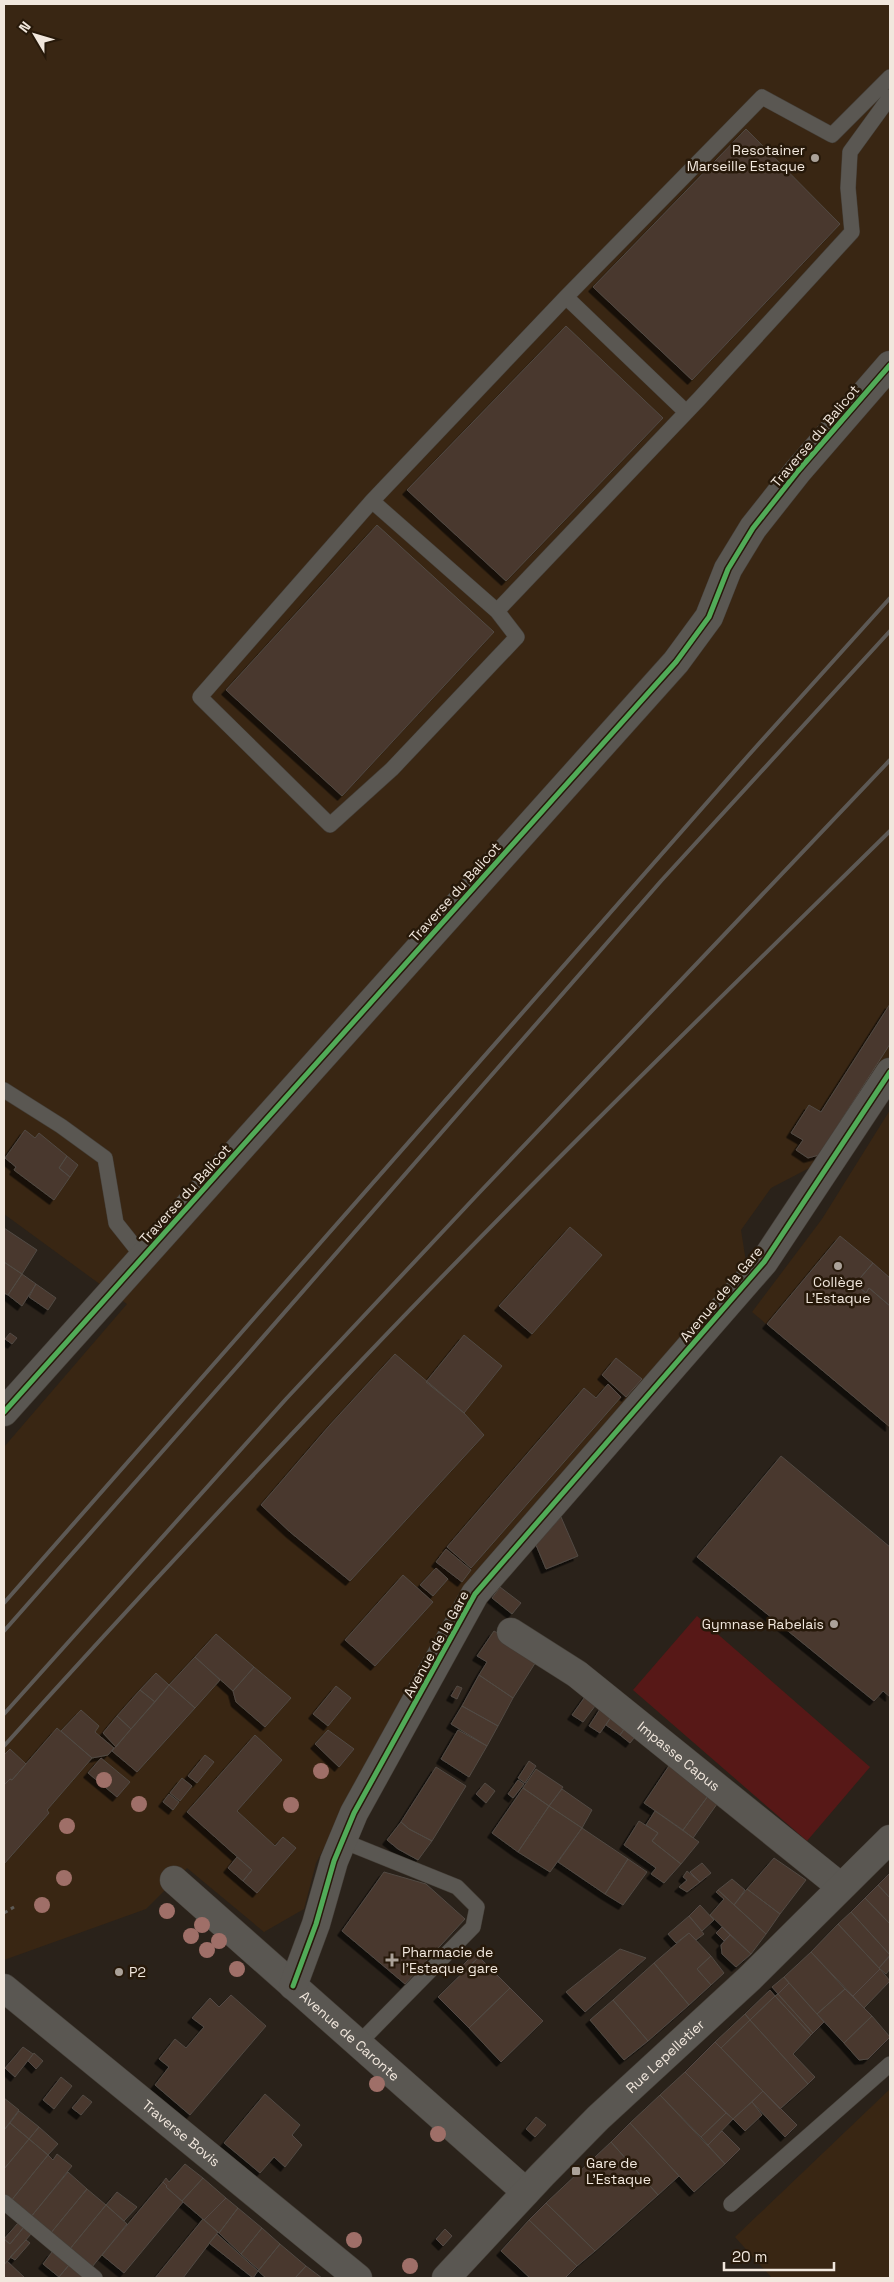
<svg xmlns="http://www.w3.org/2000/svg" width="894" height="2282" viewBox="0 0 894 2282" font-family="'Space Grotesk',sans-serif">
<defs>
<filter id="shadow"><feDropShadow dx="-4.5" dy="4.5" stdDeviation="0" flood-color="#0009"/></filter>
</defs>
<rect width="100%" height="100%" fill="#2a221a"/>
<path fill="#392613" d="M4 4H890V1057L817 1164 771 1188 741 1230 746 1262 723 1296 477 1571 453 1604 316 1863 304 1909 264 1932 187 1868 146 1909 4 1960V1447L127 1304 4 1214Z
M890 1110V1428L752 1312 822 1219Z
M890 2089V2278H772L735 2237Z"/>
<path fill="#571817" d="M697 1616 870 1767 807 1841 633 1690Z"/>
<path fill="#48382d" stroke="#524a44" filter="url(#shadow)" d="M746 129 840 224 692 380 593 287Z
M566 326 663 418 506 581 407 490Z
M377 525 494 632 342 796 226 690Z
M890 1004V1044L819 1155 808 1158 796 1150 803 1140 791 1133 809 1105 821 1112Z
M25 1130 35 1138 39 1133 67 1156 59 1168 70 1177 54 1200 14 1170 16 1167 5 1158Z
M67 1156 78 1165 70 1177 59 1168Z
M570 1227 602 1255 532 1334 499 1306Z
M4 1228 37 1250 22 1274 4 1262Z
M840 1236 873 1263 855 1284 866 1293 869 1288 890 1306V1427L767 1324Z
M4 1262 22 1274 8 1295 4 1293Z
M873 1263 890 1278V1306L869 1288 866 1293 855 1284Z
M22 1274 36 1284 22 1306 8 1295Z
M36 1284 56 1298 48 1310 29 1297Z
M10 1333 17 1338 12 1344 5 1339Z
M464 1335 502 1366 464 1413 426 1382Z
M395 1354 464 1413 484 1435 350 1581 290 1532 261 1505 329 1426Z
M616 1358 642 1379 626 1397 602 1375Z
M608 1384 621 1397 471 1568 447 1547 584 1388 596 1398Z
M781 1456 890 1547V1697L883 1691 874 1701 697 1557Z
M561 1517 578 1556 546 1569 536 1545Z
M446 1549 471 1570 462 1582 436 1562Z
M436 1568 448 1579 433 1596 420 1585Z
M403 1575 433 1602 375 1666 345 1640Z
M500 1587 521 1603 512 1614 492 1598Z
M494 1631 539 1657 513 1698 479 1675 487 1662 477 1656Z
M216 1634 254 1667 233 1691 195 1657Z
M195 1657 220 1680 195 1708 169 1685Z
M254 1667 291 1698 265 1727 236 1702 233 1691Z
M156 1673 169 1685 155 1702 140 1690Z
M479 1675 513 1698 498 1726 462 1706Z
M169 1685 195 1708 137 1772 112 1751Z
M336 1686 351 1698 328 1726 313 1714Z
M457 1686 462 1688 457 1699 451 1696Z
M140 1690 155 1702 131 1729 117 1716Z
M587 1694 598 1702 583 1722 572 1715Z
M462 1706 498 1726 487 1746 451 1724Z
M602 1706 613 1714 600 1733 589 1726Z
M81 1710 99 1726 95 1732 114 1748 108 1755 92 1758 61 1731Z
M613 1714 627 1725 620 1735 606 1725Z
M117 1716 131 1729 116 1747 103 1733Z
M627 1725 638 1733 630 1743 620 1735Z
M57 1728 92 1758 47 1810 49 1813 4 1864V1785L10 1779 12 1780Z
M328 1730 354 1749 339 1767 315 1744Z
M458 1730 487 1746 469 1777 441 1759Z
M255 1735 282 1760 237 1811 275 1846 283 1837 296 1848 257 1893 243 1881 252 1870 187 1812Z
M10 1749 26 1764 12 1780 10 1779 4 1785V1755Z
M205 1755 214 1762 197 1783 188 1776Z
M101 1758 130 1782 117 1797 88 1773Z
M529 1761 536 1766 525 1783 518 1778Z
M671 1763 708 1796 683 1830 644 1803Z
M436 1767 466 1786 432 1841 409 1829 401 1822Z
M536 1769 563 1787 549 1806 523 1788Z
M182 1778 192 1786 180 1801 170 1793Z
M518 1780 524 1784 513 1798 508 1794Z
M485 1783 495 1791 486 1803 476 1794Z
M523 1788 549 1806 518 1852 492 1833Z
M562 1789 592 1810 582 1828 549 1806Z
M169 1794 179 1802 173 1810 163 1802Z
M708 1796 717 1804 693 1838 683 1830Z
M549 1806 582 1828 550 1872 518 1852Z
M655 1811 699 1842 681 1864 652 1841 658 1833 646 1825Z
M639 1821 658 1833 652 1841 681 1864 664 1883 651 1874 656 1868 624 1845Z
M401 1822 409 1829 432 1841 418 1860 398 1849 387 1840Z
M582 1828 628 1859 605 1894 558 1862Z
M237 1857 252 1870 243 1881 228 1868Z
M774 1858 806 1880 780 1914 747 1889Z
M628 1859 647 1872 623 1905 605 1894Z
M702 1863 711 1873 700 1882 690 1872Z
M687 1871 700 1882 687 1892 679 1887 687 1880 683 1877Z
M384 1872 426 1884 465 1919 405 1984 342 1931Z
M890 1873V1898L878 1885Z
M732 1879 745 1890 734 1905 718 1890Z
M878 1885 890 1898V1924L865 1898Z
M747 1889 780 1914 766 1934 734 1905Z
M718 1890 766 1934 751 1954 710 1915 724 1899 716 1892Z
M865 1898 890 1924V1955L851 1912Z
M700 1905 714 1920 702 1931 689 1916Z
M851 1912 890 1955 879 1968 838 1924Z
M689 1916 704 1934 696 1940 689 1933 676 1943 668 1934Z
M838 1924 880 1969 853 1996 811 1952Z
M722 1927 730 1935 724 1941 716 1933Z
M689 1933 711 1956 697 1969 711 1985 689 2005 654 1963Z
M730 1935 751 1954 736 1967 722 1954 721 1945Z
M620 1949 646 1958 585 2012 566 1992Z
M811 1952 845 1989 817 2014 784 1977Z
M475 1953 479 1957 467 1968 463 1965Z
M711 1956 724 1973 711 1985 697 1969Z
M890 1956V1969L886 1974 879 1968Z
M479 1957 510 1988 469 2028 438 1997Z
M654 1963 689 2005 648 2041 613 2000Z
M880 1969 890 1981 864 2008 853 1996Z
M784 1977 789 1983 778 1994 772 1987Z
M789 1983 824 2022 813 2033 778 1994Z
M510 1988 543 2021 501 2062 469 2028Z
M845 1989 872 2016 844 2043 817 2014Z
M770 1990 775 1996 750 2020 745 2014Z
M778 1994 813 2033 811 2035 775 1996Z
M231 1995 266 2026 190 2115 155 2085 169 2067 159 2059 175 2039 186 2048 204 2027 192 2018 210 1998 219 2007Z
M775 1996 811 2035 793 2054 815 2077 808 2084 750 2020Z
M613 2000 648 2041 624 2060 590 2020Z
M745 2014 750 2020 721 2048 715 2042Z
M872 2016 890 2037 868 2059 859 2060 844 2043Z
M750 2020 808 2084 780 2109 721 2048Z
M715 2042 763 2091 733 2119 685 2072Z
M23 2047 33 2054 15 2077 5 2068Z
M34 2053 43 2061 36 2069 28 2061Z
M685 2072 726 2113 701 2137 660 2095Z
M61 2077 72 2086 54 2109 43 2100Z
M763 2091 797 2125 785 2137 752 2102Z
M265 2094 300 2125 292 2135 302 2145 285 2167 274 2157 260 2173 224 2143Z
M83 2095 92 2102 81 2115 72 2108Z
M660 2095 725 2164 694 2192 630 2123Z
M4 2098 19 2110 4 2130Z
M752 2102 762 2115 745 2131 733 2119Z
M19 2111 39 2127 29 2139 10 2123Z
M726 2113 733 2119 708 2145 701 2137Z
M536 2117 546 2125 535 2137 526 2129Z
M10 2123 29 2139 4 2169V2130Z
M630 2123 679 2176 658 2195 611 2142Z
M39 2127 58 2144 48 2155 29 2139Z
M722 2131 740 2149 725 2164 708 2145Z
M29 2139 48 2155 10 2202 4 2197V2169Z
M611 2142 658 2195 595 2251 546 2203Z
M57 2154 72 2166 30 2218 10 2202 48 2155 53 2160Z
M185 2164 203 2178 182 2201 166 2187 167 2186 163 2182 166 2178 169 2182Z
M68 2172 87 2189 50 2234 30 2218Z
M203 2178 226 2198 204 2220 182 2201Z
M163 2182 167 2186 166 2187 183 2202 124 2273 102 2255Z
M87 2189 106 2205 69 2250 50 2234Z
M117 2192 137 2207 124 2221 106 2205Z
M226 2198 238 2208 219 2233 204 2220Z
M546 2203 595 2251 577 2266 529 2220Z
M106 2205 127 2224 92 2267 69 2250Z
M238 2208 262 2228 241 2254 219 2233Z
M203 2219 218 2232 183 2278H155Z
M529 2220 577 2266 565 2278H530L501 2251Z
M18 2223 24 2227 10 2244 4 2239Z
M24 2227 31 2234 4 2265V2239L10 2244Z
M262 2228 280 2244 259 2270 241 2254Z
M445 2229 452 2236 443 2246 436 2239Z
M217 2234 258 2271 253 2278 209 2243Z
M26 2240 30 2243 15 2260 10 2257Z
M280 2244 306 2266 295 2278H266L258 2271Z
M52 2252 69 2265 59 2277 43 2264Z
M7 2261 25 2278H4V2265Z
M69 2265 85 2278H58Z
M306 2266 322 2278H295Z"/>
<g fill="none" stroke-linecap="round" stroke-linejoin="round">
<defs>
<path id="service" d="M890 77 832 135 762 97 566 297 372 501 200 697 330 825 392 769 517 637 497 611 699 399 852 232 848 188 850 152 890 97
M566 297 686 412
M372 501 497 611
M4 1090 61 1126 105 1158 116 1223 143 1257
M343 1841 457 1887 477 1907 473 1927 359 2043
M4 2202 95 2278
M731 2204 890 2064"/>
<g id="minor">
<path d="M4 1412 676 662 709 617 728 569 753 528 798 471 890 365"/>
<path id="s1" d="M511 1632 577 1674 841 1887"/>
<path id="s2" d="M174 1880 526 2192"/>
<path d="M293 1986 316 1924 334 1861 354 1813 475 1594 764 1262 890 1072"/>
<path id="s3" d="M4 1988 358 2278"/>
</g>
<g id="tertiary">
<path id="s4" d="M446 2278 542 2175 598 2118 750 1978 890 1839"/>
</g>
</defs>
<use href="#service" stroke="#443e37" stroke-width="16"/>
<use href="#minor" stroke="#443e37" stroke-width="29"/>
<use href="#tertiary" stroke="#443e37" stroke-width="29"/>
<path stroke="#5e5b56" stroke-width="3" stroke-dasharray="4 4" stroke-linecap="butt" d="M4 1913 14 1907"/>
<use href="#service" stroke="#5a5752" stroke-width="15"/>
<use href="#minor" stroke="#5a5752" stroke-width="28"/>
<use href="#tertiary" stroke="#5a5752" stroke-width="28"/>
<path stroke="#5d5955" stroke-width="4" d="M4 1603 747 757 890 598
M4 1631 243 1360 661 881 890 631
M4 1714 286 1399 478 1194 890 760
M4 1746C121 1616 240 1488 361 1361 533 1180 712 1006 890 831"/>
<defs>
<path id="cycleway" d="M4 1412 676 662 709 617 728 569 753 528 798 471 890 365
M293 1986 316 1924 334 1861 354 1813 475 1594 764 1262 890 1072"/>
</defs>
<use href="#cycleway" stroke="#27190a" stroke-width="8"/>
<use href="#cycleway" stroke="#51ab58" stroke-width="5"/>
</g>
<g fill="#9f6f68">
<circle cx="321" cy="1771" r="8"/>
<circle cx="104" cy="1780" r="8"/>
<circle cx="139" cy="1804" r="8"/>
<circle cx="291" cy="1805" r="8"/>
<circle cx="67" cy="1826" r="8"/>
<circle cx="64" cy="1878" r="8"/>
<circle cx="42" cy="1905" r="8"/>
<circle cx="167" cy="1911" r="8"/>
<circle cx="202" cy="1925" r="8"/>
<circle cx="191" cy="1936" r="8"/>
<circle cx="219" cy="1941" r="8"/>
<circle cx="207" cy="1950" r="8"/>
<circle cx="237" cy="1969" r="8"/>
<circle cx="377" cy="2084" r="8"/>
<circle cx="438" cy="2134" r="8"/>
<circle cx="354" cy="2240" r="8"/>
<circle cx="410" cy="2266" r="8"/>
</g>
<g fill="#aba299" stroke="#27190a" stroke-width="2">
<circle cx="815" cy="158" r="5"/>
<circle cx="838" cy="1266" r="5"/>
<circle cx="834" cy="1624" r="5"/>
<path d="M389.5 1952.5h5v5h5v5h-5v5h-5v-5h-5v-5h5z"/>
<circle cx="119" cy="1972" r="5"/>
<rect x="571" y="2166" width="10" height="10" rx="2.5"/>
</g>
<g text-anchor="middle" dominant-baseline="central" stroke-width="5" stroke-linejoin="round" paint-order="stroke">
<g font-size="14" fill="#f1e7dd" stroke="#27190a" text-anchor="start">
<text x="805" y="150" text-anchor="end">Resotainer<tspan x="805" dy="16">Marseille Estaque</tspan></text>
<text x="838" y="1282" text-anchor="middle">Collège<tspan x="838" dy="16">L'Estaque</tspan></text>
<text x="824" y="1624" text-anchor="end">Gymnase Rabelais</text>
<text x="402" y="1952">Pharmacie de<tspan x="402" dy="16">l'Estaque gare</tspan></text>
<text x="129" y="1972">P2</text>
<text x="586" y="2163">Gare de<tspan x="586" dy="16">L'Estaque</tspan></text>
</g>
<g font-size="14" fill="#f1e7dd" stroke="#27190a">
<text transform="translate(815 436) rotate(-50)">Traverse du Balicot</text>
<text transform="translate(455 892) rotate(-48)">Traverse du Balicot</text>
<text transform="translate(185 1194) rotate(-48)">Traverse du Balicot</text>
<text transform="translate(721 1294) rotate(-50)">Avenue de la Gare</text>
<text transform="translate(436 1644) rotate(-61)">Avenue de la Gare</text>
<text stroke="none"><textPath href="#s1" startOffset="209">Impasse Capus</textPath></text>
<text stroke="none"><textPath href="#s2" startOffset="235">Avenue de Caronte</textPath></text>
<text stroke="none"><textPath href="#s4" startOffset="312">Rue Lepelletier</textPath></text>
<text stroke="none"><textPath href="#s3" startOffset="229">Traverse Bovis</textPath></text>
</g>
</g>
<rect width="894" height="2282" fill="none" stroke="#f1e7dd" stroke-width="10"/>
<g transform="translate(35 35) rotate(308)" stroke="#27190a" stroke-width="4" paint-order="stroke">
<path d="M0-4L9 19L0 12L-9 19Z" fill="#f1e7dd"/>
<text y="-8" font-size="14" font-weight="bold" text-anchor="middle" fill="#f1e7dd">N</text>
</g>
<path d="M724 2262v8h110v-8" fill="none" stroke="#f1e7dd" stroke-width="2.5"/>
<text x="732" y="2262" font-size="15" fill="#f1e7dd" stroke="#27190a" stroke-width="4" paint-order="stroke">20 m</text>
</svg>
